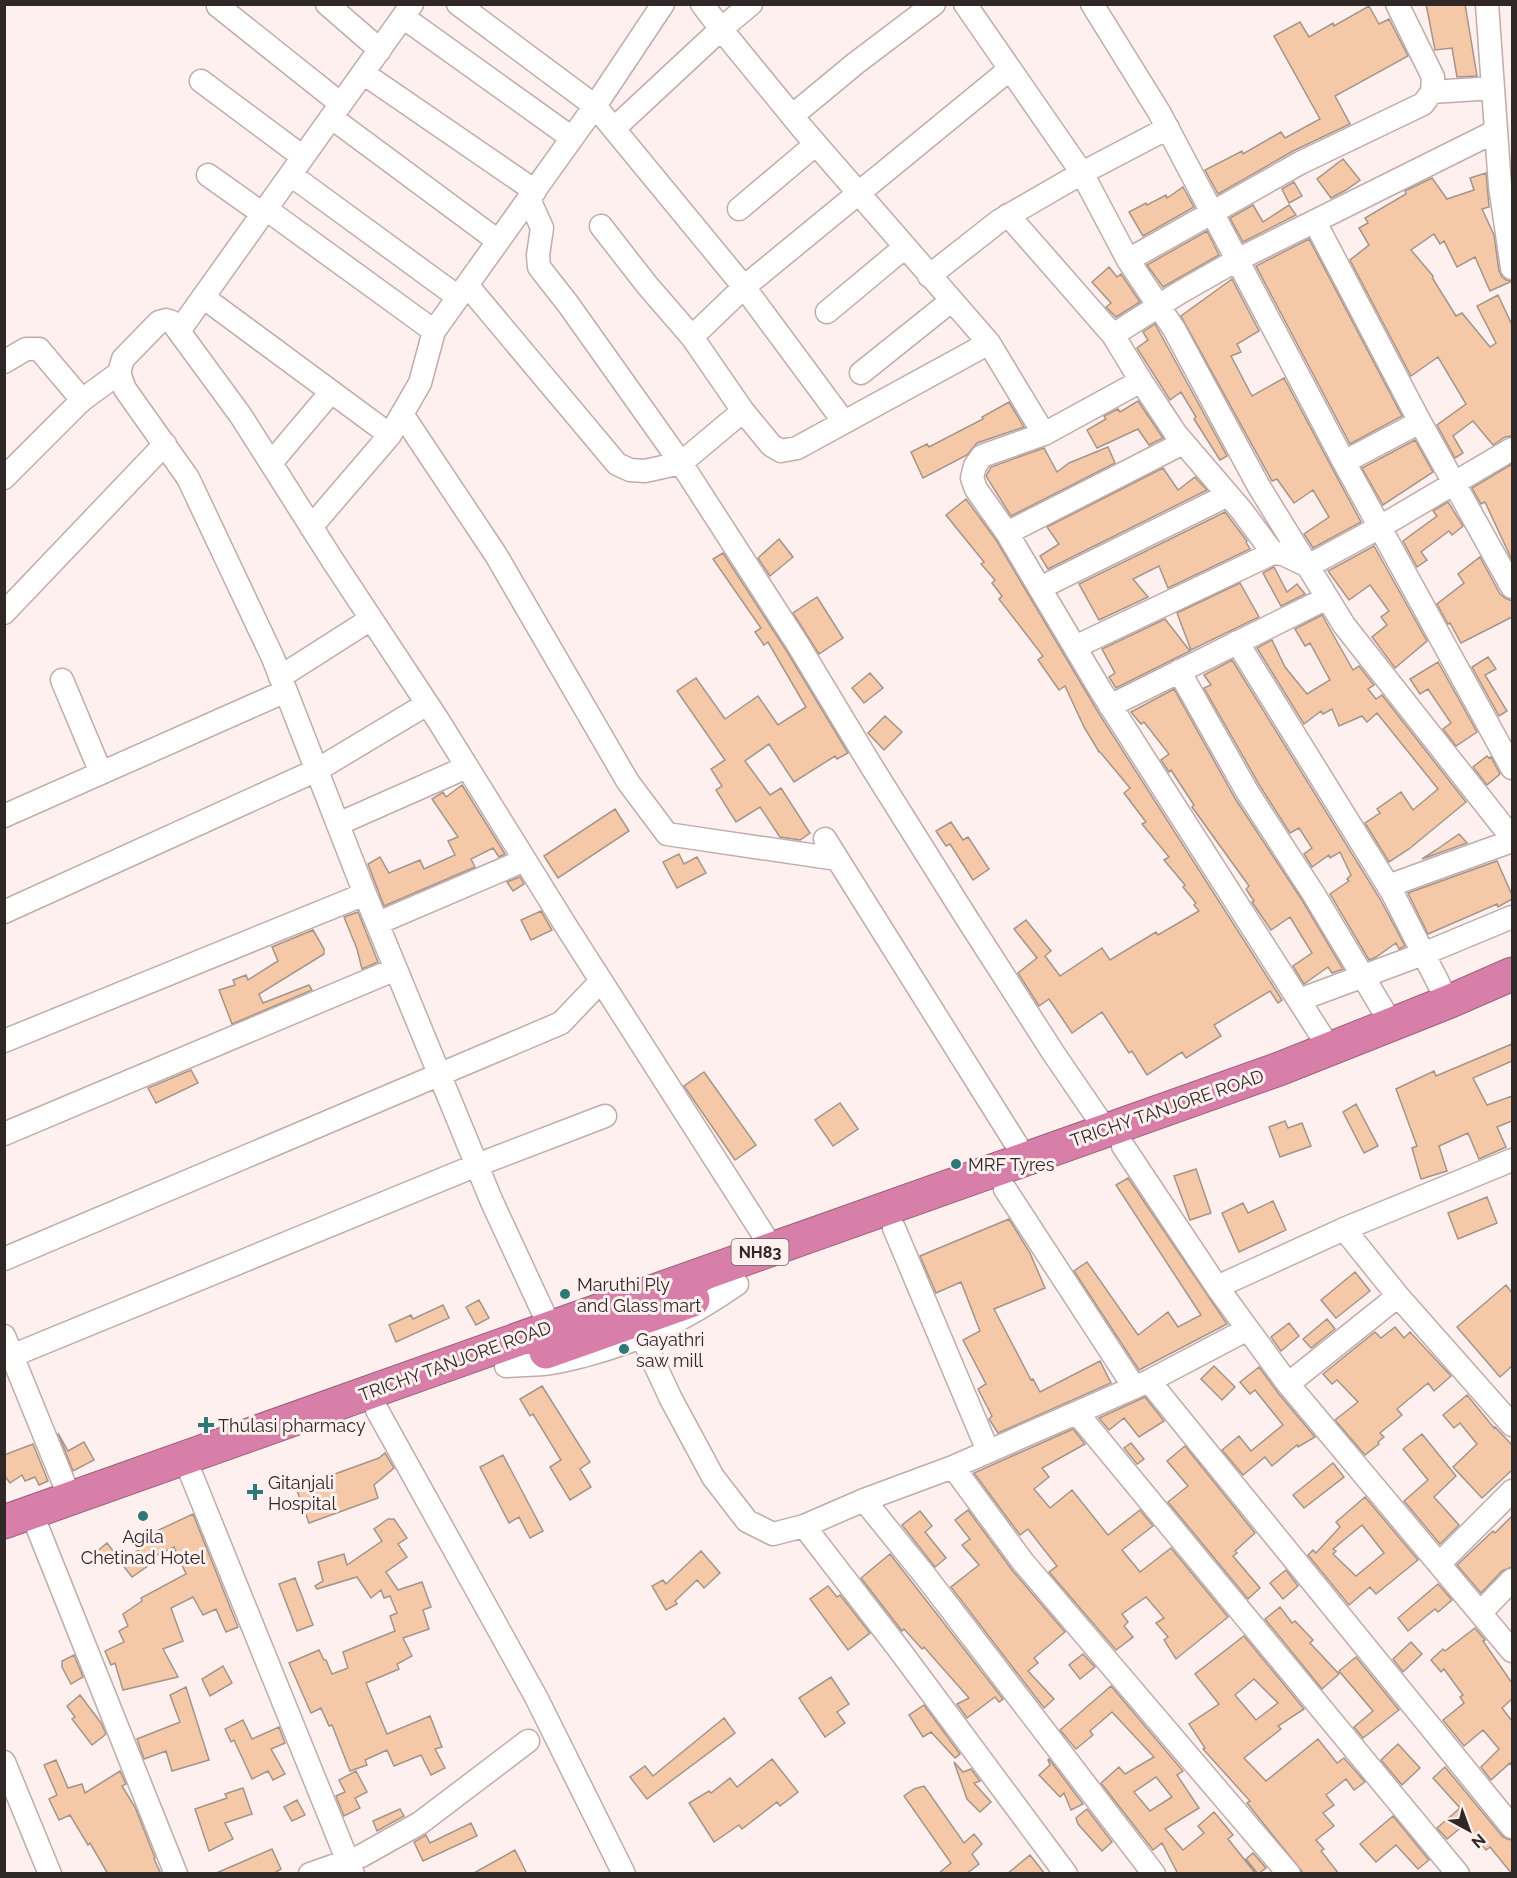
<svg xmlns="http://www.w3.org/2000/svg" width="1517" height="1878" viewBox="0 0 1517 1878" font-family="Raleway,sans-serif">
<rect width="100%" height="100%" fill="#fdf0ee"/>
<path fill="#f5c9a7" stroke="#a4958a" stroke-width="1.5" fill-rule="evenodd" d="M1426 4H1465L1477 76 1457 77 1452 48 1435 50Z
M1369 6 1379 24 1389 19 1408 56 1335 96 1350 124 1293 151 1218 194 1205 170 1242 151 1243 154 1281 132 1285 138 1320 119 1274 36 1300 22 1309 37 1333 23 1334 26Z
M1343 159 1360 180 1346 190 1331 198 1317 179Z
M1486 173 1489 207 1482 209 1494 235 1499 271 1502 277 1506 280 1512 281 1490 291 1475 257 1457 267 1444 241 1440 244 1434 234 1411 250 1433 276V279L1456 316 1462 313 1490 347 1496 343 1477 306 1498 295 1512 325V436L1505 437 1493 445 1473 421 1453 436 1463 453 1455 458 1437 425 1466 404 1438 357 1411 376 1350 260 1369 245 1359 228 1368 223 1365 218 1406 194 1405 191 1432 178 1447 199 1474 190 1470 178Z
M1294 182 1302 196 1289 203 1282 189Z
M1183 187 1194 207 1143 236 1129 212 1146 203 1147 205 1166 195 1167 198Z
M1253 205 1263 222 1289 205 1296 215 1243 242 1230 218Z
M1207 231 1219 255 1163 287 1147 265Z
M1309 239 1402 416 1350 444 1256 266Z
M1109 267 1117 277 1121 274 1140 302 1116 317 1106 307 1111 303 1092 282Z
M1232 279 1259 331 1237 344 1241 352 1231 356 1252 396 1284 378 1361 522 1313 548 1304 534 1329 517 1313 490 1294 503 1277 479 1272 481 1181 316Z
M1155 324 1227 456 1220 460 1194 419 1196 417 1181 392 1170 400 1137 348 1148 340 1143 332Z
M1138 401 1163 438 1149 445 1138 429 1097 448 1087 430 1106 419 1104 416 1118 409 1120 412Z
M1009 402 1024 427 977 443 967 455 923 478 911 452 927 444 929 447 983 419 982 417Z
M1415 440 1433 472 1383 505 1362 468Z
M1108 447 1115 463 1011 516 986 476 991 467 1044 448 1057 472 1069 463Z
M1512 464V560L1485 502 1481 504 1472 488Z
M1163 468 1178 490 1195 477 1207 490 1048 569 1040 556 1059 544 1047 527Z
M966 499 996 540 1098 712 1282 1000 1278 1003 1270 991 1214 1025 1221 1036 1186 1058 1182 1052 1147 1075 1132 1051 1129 1053 1102 1012 1072 1033 1049 999 1039 1006 1018 973 1037 958 1014 929 1026 920 1051 951 1045 956 1060 976 1102 948 1110 960 1156 932 1158 935 1199 911 1194 905 1196 903 1183 887 1185 885 1164 860 1169 857 1142 824 1146 822 1124 793 1130 788 1100 752H1099L1084 727 1065 686 1059 690 1038 660 1043 656 999 599 1002 596 992 583 995 580 981 564 984 562 946 515Z
M1448 502 1463 526 1452 535 1449 531 1421 552 1427 560 1417 567 1403 541 1437 516 1433 511Z
M1225 512 1247 541 1246 542 1250 549 1168 588 1159 566 1133 579 1148 597 1099 620 1079 584Z
M779 539 793 557 770 576 758 558Z
M1374 546 1427 641 1395 668 1372 637 1387 625 1381 617 1389 611 1370 585 1349 600 1328 571Z
M723 553 786 650 848 753 837 759 835 756 794 782 769 744 745 761 770 795 781 788 810 833 800 840 780 837 760 807 736 822 716 790 722 786 711 769 725 760 677 691 696 678 725 719 758 696 778 725 806 707 768 642 764 645 755 632 761 628 713 559Z
M1480 557 1500 594 1505 598 1512 601V617L1461 643 1450 623 1448 624 1437 604 1464 583 1458 574Z
M1274 567 1287 592 1297 584 1305 594 1281 606 1263 573Z
M1240 583 1259 617 1191 650 1177 613Z
M817 597 843 638 819 654 793 613Z
M1322 615 1353 670 1359 666 1374 685 1368 689 1376 699 1382 695 1466 802 1409 849 1389 862 1365 823 1380 813 1377 809 1401 792 1413 810 1438 789 1377 713 1367 722 1362 716 1339 726 1332 709 1323 714 1321 711 1304 724 1257 648 1272 640 1285 667 1307 694 1330 680 1310 643 1305 646 1295 629Z
M1165 619 1190 651 1116 688 1109 677 1115 673 1102 649Z
M1488 657 1496 669 1485 675 1507 711 1499 716 1472 667Z
M1232 660 1380 899 1405 946 1399 949 1396 943 1376 957 1369 960 1330 894 1349 881 1347 879 1351 875 1340 852 1330 858 1329 855 1312 867 1304 854 1312 848 1299 828 1290 833 1260 786 1204 688 1211 685 1204 675Z
M1438 662 1477 732 1456 746 1443 729 1451 723 1428 689 1420 694 1410 679Z
M870 673 883 688 864 703 852 688Z
M1174 689 1236 800 1302 900 1343 969 1332 973 1328 967 1304 984 1293 966 1312 953 1290 917 1271 930 1252 902 1254 901 1246 889 1249 886 1192 807 1194 805 1171 770 1169 772 1161 760 1169 754 1144 722 1141 724 1131 712Z
M885 716 902 732 884 750 868 733Z
M1487 756 1489 758 1491 757 1500 774 1487 785 1473 767Z
M462 785 505 854 499 857 493 848 471 859 475 867 384 906 368 864 380 857 389 873 420 860 424 869 455 855 448 841 458 837 432 799 443 792 446 797Z
M615 809 629 831 558 878 544 856Z
M951 822 963 840 968 837 989 869 973 880 950 844 946 846 936 831Z
M1459 834 1467 843 1422 859 1436 850Z
M679 854 684 864 697 857 706 873 677 888 663 862Z
M1497 861 1512 895V899L1498 907 1497 904 1428 934 1408 893Z
M520 877 524 884 513 891 507 882Z
M541 911 552 930 531 940 521 920Z
M358 912 378 962 362 969 357 949 344 917Z
M313 930 324 949V954L259 994 263 1003 309 985 312 990 232 1024 219 990 235 985 233 980 246 975 248 980 278 961 272 947Z
M1512 1044V1061L1473 1078 1487 1105 1512 1096V1121L1497 1127 1506 1147 1479 1159 1468 1133 1439 1146 1447 1171 1421 1179 1412 1148 1417 1146 1396 1089 1434 1071 1436 1076Z
M191 1070 198 1083 156 1103 148 1088Z
M704 1072 756 1145 735 1160 684 1086Z
M840 1103 858 1129 833 1146 815 1120Z
M1356 1104 1378 1146 1364 1153 1343 1112Z
M1285 1121 1288 1128 1302 1123 1311 1146 1280 1157 1269 1127Z
M1196 1169 1211 1213 1190 1220 1174 1176Z
M1128 1178 1227 1324 1139 1370 1074 1271 1087 1262 1138 1335 1168 1312 1178 1327 1201 1315 1116 1185Z
M1487 1197 1497 1223 1458 1239 1448 1213Z
M1273 1201 1286 1230 1239 1252 1222 1213 1243 1203 1248 1213Z
M1009 1219 1030 1253 1045 1288 994 1309 1031 1380 1033 1379 1040 1392 1100 1361 1111 1383 998 1433 991 1422 989 1419 992 1416 978 1389 986 1384 963 1340 980 1331 961 1282 936 1293 920 1256Z
M1355 1272 1370 1291 1336 1318 1321 1300Z
M1506 1285 1512 1293V1366L1500 1377 1457 1327Z
M479 1300 489 1318 476 1325 466 1307Z
M443 1305 449 1318 396 1342 389 1325 411 1315 413 1319Z
M1327 1319 1335 1329 1311 1348 1303 1339Z
M1289 1323 1299 1336 1281 1351 1271 1337Z
M1395 1327 1404 1338 1410 1332 1451 1376 1434 1391 1428 1383 1397 1409 1402 1415 1380 1433 1384 1437 1378 1442 1379 1444 1365 1455 1335 1420 1358 1402 1337 1380 1332 1384 1323 1374 1375 1332 1381 1338Z
M1214 1366 1235 1387 1222 1400 1201 1379Z
M1259 1367 1278 1393 1315 1437 1298 1447 1297 1445 1272 1466 1265 1457 1243 1475 1222 1450 1239 1436 1251 1451 1283 1425 1255 1390 1250 1394 1240 1382Z
M542 1386 590 1462 580 1469 591 1487 570 1500 550 1467 561 1460 533 1414 530 1416 520 1399Z
M1467 1395 1494 1428 1495 1427 1512 1445V1470L1482 1498 1453 1467 1477 1444 1460 1423 1454 1428 1443 1415Z
M1145 1397 1164 1421 1139 1437 1124 1418 1109 1430 1099 1418Z
M1073 1429 1085 1444 1042 1468 1049 1477 1034 1489 1050 1508 1072 1490 1108 1535 1140 1510 1153 1526 1122 1550 1140 1572 1171 1548 1228 1617 1176 1659 1164 1640 1168 1637 1156 1623 1164 1618 1146 1597 1122 1614 1128 1622 1124 1626 1133 1637 1116 1650 1049 1572 1057 1566 1028 1529 1020 1535 974 1473Z
M58 1433 68 1451 84 1442 94 1460 73 1471Z
M1422 1434 1456 1476 1434 1497 1459 1525 1440 1544 1404 1501 1428 1480 1403 1449Z
M1131 1443 1144 1459 1137 1464 1124 1448Z
M33 1444 48 1481 39 1485 35 1477 25 1481 22 1475 10 1483 4 1475V1455Z
M1185 1446 1255 1533 1235 1551 1237 1553 1233 1556 1260 1588 1248 1599 1168 1502 1188 1486 1167 1461Z
M385 1453 394 1468 374 1485 378 1498 309 1523 296 1488 379 1458Z
M503 1455 543 1531 530 1538 519 1517 509 1523 480 1467Z
M1333 1463 1344 1477 1304 1508 1293 1495Z
M1365 1497 1418 1560 1376 1594 1370 1587 1349 1605 1308 1555 1313 1550 1316 1553 1340 1527 1336 1522ZM1362 1525 1384 1553 1356 1576 1333 1554 1336 1551 1333 1549Z
M968 1510 1012 1570 1065 1632 1034 1658 1038 1663 1028 1671 1054 1699 1044 1708 951 1587 979 1565 962 1545 970 1539 955 1520Z
M920 1511 932 1526 925 1532 946 1558 935 1567 902 1525Z
M193 1514 238 1627 226 1632 216 1609 203 1615 193 1597 171 1608 183 1641 163 1649 178 1677 123 1690 115 1663 111 1665 105 1651 124 1642 119 1631 128 1626 123 1614 142 1601 141 1598 186 1574 174 1547 149 1559 152 1563 132 1577 121 1563 151 1541 148 1535Z
M1512 1516V1567L1502 1571 1481 1593 1457 1565 1493 1531 1495 1533Z
M388 1519H394L407 1538 398 1544 407 1557 386 1572 398 1590 422 1582 431 1607 423 1610 429 1629 403 1638 412 1656 397 1664 399 1669 366 1683 387 1734 430 1716 442 1747 435 1749 445 1768 431 1775 421 1755 394 1766 387 1750 365 1760 367 1765 350 1771 332 1725 329 1726 321 1708 311 1713 289 1663 319 1650 324 1660H326L332 1674 348 1668 343 1652 395 1631 390 1616 397 1613 390 1596 384 1598 381 1590 371 1598 357 1577 317 1589 315 1586 323 1581 318 1562 344 1554 347 1565 382 1541 374 1529Z
M107 1543 117 1556 105 1565 95 1553Z
M701 1551 720 1573 704 1588 697 1580 675 1601 677 1604 666 1610 652 1586 663 1580 666 1584Z
M890 1554 1003 1699 999 1702 995 1697 967 1718 957 1704 969 1698 924 1647 922 1649 904 1629 902 1631 861 1578Z
M1286 1570 1298 1586 1283 1599 1270 1583Z
M295 1578 313 1625 297 1631 279 1584Z
M1438 1584 1452 1600 1438 1612 1435 1609 1408 1631 1398 1618Z
M828 1586 837 1597 840 1595 870 1633 848 1650 810 1599Z
M1280 1607 1292 1623 1295 1621 1313 1640 1310 1643 1339 1674 1322 1689 1265 1619Z
M1475 1628 1485 1640 1483 1641 1512 1683V1699L1502 1708 1512 1721V1766L1510 1763 1491 1780 1481 1767 1499 1749 1483 1730 1464 1746 1443 1720 1464 1703 1460 1697 1463 1695 1444 1669 1441 1672 1431 1660 1443 1649 1445 1651Z
M1244 1636 1304 1709 1278 1726 1281 1729 1244 1758 1266 1781 1318 1739 1337 1763 1344 1758 1365 1782 1354 1790 1346 1779 1326 1795 1334 1805 1323 1813 1334 1826 1316 1840 1324 1849 1321 1851 1339 1874H1304L1247 1803 1250 1801 1203 1749 1205 1748 1189 1724 1219 1704 1195 1674ZM1254 1679 1278 1703 1256 1720 1235 1695Z
M1411 1642 1422 1654 1403 1672 1393 1659Z
M1083 1654 1095 1667 1080 1679 1069 1665Z
M74 1655 83 1677 71 1684 62 1667V1661Z
M1356 1657 1399 1710 1363 1738 1354 1727 1373 1711 1339 1671Z
M223 1666 232 1683 210 1696 202 1679Z
M831 1677 849 1704 837 1712 845 1723 825 1737 799 1698Z
M1111 1686 1183 1771 1177 1775 1199 1808 1165 1829 1183 1850 1204 1833 1198 1826 1214 1812 1233 1835 1228 1839 1256 1874H1178L1162 1843 1153 1850 1101 1783 1119 1767 1125 1774 1154 1757 1112 1712 1090 1731 1093 1735 1076 1749 1060 1730ZM1156 1777 1172 1797 1150 1811 1134 1792Z
M186 1687 209 1760 172 1771 166 1751 144 1759 137 1739 180 1722 170 1695Z
M80 1695 101 1723 106 1734 92 1745 72 1719 75 1717 67 1706Z
M924 1705 960 1754 955 1758 931 1732 923 1737 909 1715Z
M724 1718 735 1733 647 1799 630 1777 645 1766 653 1776Z
M243 1720 252 1739 279 1727 285 1743 271 1749 285 1774 273 1780 268 1771 252 1779 234 1740 231 1742 225 1729Z
M1398 1744 1420 1768 1402 1785 1381 1760Z
M772 1759 798 1792 780 1806 777 1802 742 1829 739 1825 714 1842 689 1803 709 1791 711 1793 730 1778 737 1787Z
M1049 1759 1083 1804 1071 1810 1064 1793 1060 1797 1039 1775 1050 1765 1048 1760Z
M56 1760 68 1788 82 1784 85 1793 120 1771 126 1784 122 1786 135 1807 155 1858 154 1859 161 1874H108L90 1843 88 1845 70 1815 59 1820 49 1799 57 1795 44 1765Z
M954 1762 963 1772 971 1769 980 1781 974 1783 991 1802 980 1812 967 1799Z
M1445 1767 1502 1836 1507 1839 1512 1840V1874L1490 1847 1486 1850 1464 1825 1447 1839 1437 1828 1460 1808 1433 1778Z
M356 1771 367 1792 355 1798 360 1808 344 1816 336 1796 345 1792 339 1780Z
M924 1786 964 1843 974 1834 982 1844 972 1854 979 1864 966 1874H938L951 1863 904 1796 914 1789Z
M243 1788 252 1814 225 1823 233 1839 209 1851 195 1809 227 1798 225 1794Z
M297 1800 305 1815 292 1821 284 1807Z
M400 1809 404 1816 377 1831 373 1821Z
M1087 1809 1112 1842 1102 1851 1078 1824 1076 1818Z
M1393 1816 1429 1860 1418 1869 1396 1845 1376 1862 1360 1844Z
M471 1823 477 1836 423 1861 414 1842 426 1835 430 1843Z
M272 1849 281 1869 273 1874H214Z
M515 1850 527 1874H472Z
M1253 1853 1266 1868 1258 1874 1246 1859Z
M1030 1855 1045 1874H1007Z"/>
<g fill="none" stroke-linecap="round" stroke-linejoin="round">
<defs>
<path id="minor" d="M327 4 380 50
M458 4 595 106 744 287 844 422
M751 4 721 29 802 128 989 343 1044 434 1141 381 1176 434 1242 511 1273 553 1283 554 1308 566 1380 527 1512 449
M965 4 1082 173 1168 128
M1092 4 1159 112 1344 462 1512 768
M1487 4 1500 186 1512 268
M218 6 341 104
M403 17 572 138
M363 73 535 191
M201 81 303 157
M1432 92 1493 88
M792 116 856 63 934 4
M332 118 498 241
M620 123 721 29 702 4
M208 175 263 214
M291 175 458 297
M529 199 542 228 538 255 539 267 568 304 681 463 797 643 870 764 966 917 1054 1054 1106 1130
M266 209 434 331 595 106 663 4
M739 209 816 144
M1008 215 1113 335 1141 381
M1315 222 1420 422 1512 587
M601 226 647 285 692 337 743 411 771 445 781 451 797 448 989 343
M1128 260 1300 163 1423 104 1432 92 1433 77 1397 4
M929 276 999 221 1082 173 1128 260 1174 329 1258 485 1344 625 1512 838
M467 285 617 464 630 470 645 471 681 463 743 411
M203 297 390 435
M827 312 905 247
M179 331 412 4
M1113 335 1179 293 1237 260 1496 131
M692 337 744 287 1010 69
M4 362 26 349H39L82 400
M861 373 951 301
M402 414 496 555 628 782 667 834 837 859
M1044 434 982 456 975 466 972 478 976 489 1007 533 1101 691 1330 1049
M1344 462 1420 422
M271 463 331 392
M4 478 82 400 119 373
M311 527 390 435 420 383 434 331
M1007 533 1183 443
M1040 588 1228 495
M4 613 165 444
M1237 642 1392 892 1448 1002
M1075 647 1273 553
M1179 671 1248 793 1313 893 1392 1025
M280 677 371 619
M62 680 101 773
M1110 706 1327 598
M4 816 286 691
M338 824 467 767
M825 839 1025 1158
M1388 886 1512 841
M4 912 317 770 427 704
M378 923 525 860
M1299 1000 1423 954 1512 917
M4 1041 365 894
M4 1134 396 969
M1123 1146 1217 1287 1288 1384 1512 1651
M1005 1189 1134 1387
M894 1228 988 1451
M1344 1229 1398 1296 1512 1425
M4 1259 561 1023 601 981
M1217 1287 1344 1229 1512 1160
M550 1327 492 1202 365 894 273 658 188 478 125 389 119 373 123 359 159 322 166 320 172 322 241 416 333 561 438 720 566 926 772 1248
M4 1336 70 1498
M642 1337 671 1399 713 1477 747 1521 773 1534 804 1526 864 1500 953 1467 1149 1381 1246 1330
M4 1359 477 1165 605 1116
M506 1366C518 1365 531 1365 543 1364 556 1363 570 1359 583 1356 643 1340 687 1319 737 1284
M1149 1381 1512 1827
M1288 1384 1398 1296
M377 1410 536 1697 624 1874
M1077 1413 1458 1874
M953 1467 1023 1562 1289 1874
M191 1474 353 1874
M864 1500 927 1578 1154 1874
M804 1526 898 1648 1066 1874
M38 1529 176 1874
M1439 1564 1512 1491
M1480 1613 1512 1580
M4 1762 50 1874
M310 1874 361 1856 420 1823 528 1741"/>
<path id="highway" d="M546 1352 693 1300
M4 1522 1279 1069 1448 1002 1512 974"/>
</defs>
<use href="#minor" stroke="#c0aca9" stroke-width="25"/>
<use href="#highway" stroke="#9d617b" stroke-width="35"/>
<use href="#minor" stroke="#fff" stroke-width="22"/>
<use href="#highway" stroke="#d77fa8" stroke-width="33"/>
</g>
<g fill="#2e787a" stroke="#fdf0ee" stroke-width="2">
<circle cx="956" cy="1164" r="6"/>
<circle cx="565" cy="1294" r="6"/>
<circle cx="624" cy="1349" r="6"/>
<path d="M203 1416h6v6h6v6h-6v6h-6v-6h-6v-6h6z"/>
<path d="M252 1483h6v6h6v6h-6v6h-6v-6h-6v-6h6z"/>
<circle cx="143" cy="1516" r="6"/>
</g>
<g text-anchor="middle" dominant-baseline="central" stroke-width="6" stroke-linejoin="round" paint-order="stroke">
<rect fill="#fdf0ee" stroke="#6e6463" stroke-width="1.5" x="731.5" y="1239" width="57" height="26" rx="4.5"/>
<g font-size="16" font-weight="bold" fill="#302827">
<text x="760" y="1252">NH83</text>
</g>
<g font-size="18" fill="#302827" stroke="#fdf0ee">
<text transform="translate(1167 1108) rotate(-19)">TRICHY TANJORE ROAD</text>
<text transform="translate(455 1361) rotate(-20)">TRICHY TANJORE ROAD</text>
</g>
<g font-size="18" fill="#302827" stroke="#fdf0ee" text-anchor="start">
<text x="968" y="1164">MRF Tyres</text>
<text x="577" y="1284">Maruthi Ply<tspan x="577" dy="21">and Glass mart</tspan></text>
<text x="636" y="1339">Gayathri<tspan x="636" dy="21">saw mill</tspan></text>
<text x="218" y="1425">Thulasi pharmacy</text>
<text x="268" y="1482">Gitanjali<tspan x="268" dy="21">Hospital</tspan></text>
<text x="143" y="1536" text-anchor="middle">Agila<tspan x="143" dy="21">Chetinad Hotel</tspan></text>
</g>
</g>
<rect width="1517" height="1878" fill="none" stroke="#302827" stroke-width="12"/>
<g transform="translate(1469 1830) rotate(139)" stroke="#fdf0ee" stroke-width="4.5" paint-order="stroke">
<path d="M0-4.5L10 22L0 15L-10 22Z" fill="#302827"/>
<text y="-9" font-size="16" font-weight="bold" text-anchor="middle" fill="#302827">N</text>
</g>
</svg>
